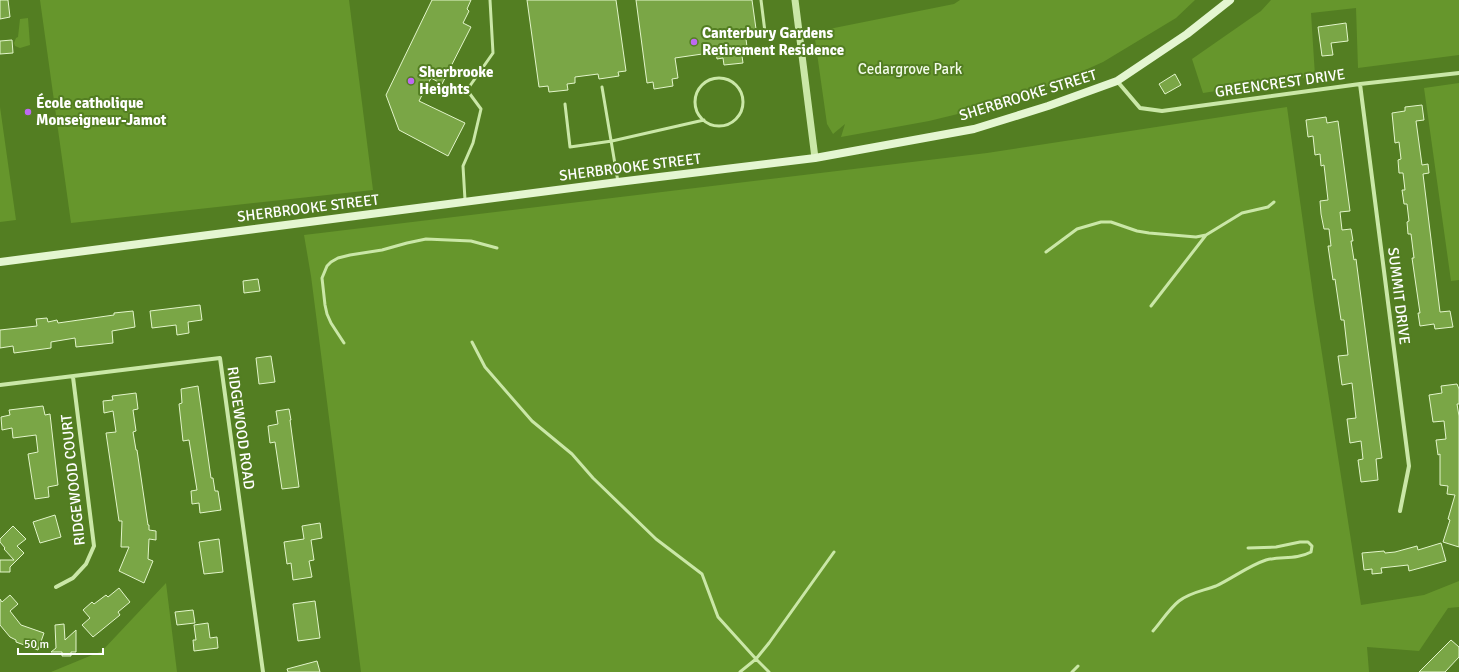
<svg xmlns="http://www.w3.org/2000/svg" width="1459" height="672" viewBox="0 0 1459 672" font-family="Signika,sans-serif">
<rect width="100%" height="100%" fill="#537e22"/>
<path fill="#66962c" d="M40 0H349L373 190 71 223Z
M960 0H1195L1176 18 1103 62 1054 84 1003 103 929 121 841 137 845 124 833 134 827 124 814 32 954 4Z
M1271 0H1459V55L1358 68 1356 8 1311 13 1315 76 1203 93 1192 59 1261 11Z
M28 18 30 45 20 48 15 46 14 43 16 38 18 37 20 19Z
M1459 83V280L1451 281 1424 88Z
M0 107 16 220 0 222Z
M1287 107 1314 302 1361 605 1424 595 1459 581V607L1448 608 1419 651 1367 647 1369 672H361L320 346 311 276 304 235 987 153Z
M166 583 177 672H51L102 651Z"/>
<path fill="#7aa646" stroke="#e2f5ca" d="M0 0H8L10 17 0 19Z
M432 0H471L467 9 469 11 463 23 471 27 442 84 431 78 419 101 465 123 448 156 399 130 386 95Z
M527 0H616L626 71 618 72 619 76 599 79 598 74 575 77V83L567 84 568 90 549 92 548 86 539 87Z
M636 0H752L756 29 745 31 748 55 742 56 743 63 724 65 723 58 717 59 716 52 675 58 678 78 672 79 673 86 654 89 653 82 647 83Z
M1346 23 1348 41 1331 43 1333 55 1322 56 1318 27Z
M12 40 13 53 0 54V41Z
M1175 74 1181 85 1165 94 1159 84Z
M1422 105 1424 120 1416 121 1422 165 1428 164 1429 173 1423 174 1440 312 1450 311 1453 327 1435 329 1434 324 1420 326 1418 313H1420L1412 258H1414L1411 234H1408L1407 222 1409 221 1407 204H1404L1402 190H1405L1403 173H1399L1398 160 1401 159 1399 142 1395 143 1392 113 1405 111V107Z
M1326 117 1327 123 1338 121 1350 211 1340 212 1342 230 1351 229 1353 241H1351L1354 260 1356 259 1382 458 1376 459 1378 480 1361 482 1358 460 1363 459 1361 441 1350 443 1347 419 1356 418 1352 383 1342 385 1338 356 1348 355 1344 320H1341L1335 279 1333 280 1328 246H1331L1329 229H1324L1321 214 1320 201 1328 200 1324 165 1321 166 1320 154 1315 155 1313 136 1308 137 1306 120Z
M258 279 260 291 244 293 243 281Z
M200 305 202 320 188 322 189 333 177 335 176 325 152 328 150 311Z
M133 311 135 327 112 331 113 343 76 347 75 338 51 342V348L14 353 13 346 0 348V330L37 326 36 319 47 318 48 322 57 320 58 323 114 315V313Z
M271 356 275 382 259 384 256 358Z
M1457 384 1459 389V404H1457L1459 416V547L1443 542 1450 520 1448 519 1455 495 1447 494 1448 486 1440 485V454L1438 455 1436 440 1446 439 1444 421 1433 422 1429 395 1442 393 1441 386Z
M198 386 211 478H213L215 491H218L221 510 200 513 199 503 192 504 191 491 197 490 189 440 183 441 179 404 182 403 181 389Z
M136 393 138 409 133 410 136 431 133 432 136 450H137L148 525H149V530L156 531V540L149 539 148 559 153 561 144 583 119 571 129 547H121L122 521H119L106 433 116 432 113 411 104 413 103 401 113 400 112 396Z
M43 406 45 415 50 414 58 485 48 487 49 497 35 499 28 454 38 452 36 435 13 438 12 428 2 430 1 417 10 415 9 410Z
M289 409 291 420H290L299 487 282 489 275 442 270 443 268 426 278 424 276 411Z
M55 515 61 537 40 543 33 522Z
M320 523 322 538 311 540 314 560 309 561 312 577 293 580 291 563 287 564 284 542 304 539 302 526Z
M13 526 26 539 17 546 24 553 10 567V572H0V560H14L4 549 5 548 0 542V539Z
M219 539 223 572 204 574 199 542Z
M1441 543 1446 561 1409 571 1408 565 1381 568 1382 573 1372 574V569L1364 570 1362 553 1384 551 1385 553 1395 552 1417 546 1418 550Z
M119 588 130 602 118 612 120 615 93 637 82 625 90 618 83 610 92 602 94 604 106 595 108 597Z
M10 595 18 604 10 611 21 625 44 633 38 650 16 642V640L10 637 0 625V599L2 602Z
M315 601 320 638 298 641 293 604Z
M193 610 195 623 177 625 175 612Z
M208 623 210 638 217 637 218 648 194 651 193 640H196L194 625Z
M64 624 65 640 76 630V652H71V656H62V652H51L56 648 55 625Z
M1451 640 1459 647V657L1445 672H1419Z
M317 661 320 672H288L287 669Z"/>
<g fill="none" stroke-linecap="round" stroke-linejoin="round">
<path stroke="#cae7a7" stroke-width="3" d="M761 0 765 32
M695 102a24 24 0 1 1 48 0a24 24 0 1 1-48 0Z
M602 87 618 182
M565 104 570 147 612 141 704 120
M465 200 463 166 473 143 481 109 467 90 493 53 490 0
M1046 252 1077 229 1101 222H1111L1137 231 1149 233 1196 237 1206 235 1242 213 1268 207 1274 202
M1151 306 1206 235
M472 342 485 367 532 421 572 454 593 478 656 539 702 574 718 617 756 659 769 672
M344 343 331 323 327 314 325 305 322 278 327 266 331 262 338 258 350 255 382 250 407 243 426 239 471 241 497 248
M1153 631C1161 622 1169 609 1179 601 1191 592 1203 591 1216 586 1233 578 1248 566 1266 560 1281 556 1296 560 1311 552L1312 546 1308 542H1300L1276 547 1248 548
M740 672 756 659 769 643 834 552
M1072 672 1078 666"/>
<path stroke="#cae7a7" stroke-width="4" d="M1117 81 1140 108 1162 111 1360 84 1459 73
M1360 84 1409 466 1400 511
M0 385 220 358 263 672
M56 587 73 578 86 564 94 546 73 377"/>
<path stroke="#cae7a7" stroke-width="7" d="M795 0 815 158"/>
<path stroke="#e4f6d1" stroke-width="8" d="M0 262 618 182 815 158 974 129 1048 106 1117 81 1187 34 1230 0"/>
</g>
<g fill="#be69f2" stroke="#537e22" stroke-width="1.5">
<circle cx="694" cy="42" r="4"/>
<circle cx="411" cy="81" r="4"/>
<circle cx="28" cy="112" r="4"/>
</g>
<g text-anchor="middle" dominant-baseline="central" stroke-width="4" stroke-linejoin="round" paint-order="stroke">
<g font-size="15" font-weight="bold" fill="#fff" stroke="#537e22" text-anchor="start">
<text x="702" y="33">Canterbury Gardens<tspan x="702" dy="17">Retirement Residence</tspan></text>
<text x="419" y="72">Sherbrooke<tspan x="419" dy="17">Heights</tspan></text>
<text x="36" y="103">École catholique<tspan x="36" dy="17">Monseigneur-Jamot</tspan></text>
</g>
<g font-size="15" fill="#f3fbea" stroke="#537e22">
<text x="910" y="69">Cedargrove Park</text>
</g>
<g font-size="15" fill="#fff" stroke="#537e22">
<text transform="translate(1280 83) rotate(-8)">GREENCREST DRIVE</text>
<text transform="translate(1028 95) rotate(-17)">SHERBROOKE STREET</text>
<text transform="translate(630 167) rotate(-7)">SHERBROOKE STREET</text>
<text transform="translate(308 208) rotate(-7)">SHERBROOKE STREET</text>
<text transform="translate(1399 296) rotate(83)">SUMMIT DRIVE</text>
<text transform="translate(241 428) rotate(82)">RIDGEWOOD ROAD</text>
<text transform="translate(73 480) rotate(-96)">RIDGEWOOD COURT</text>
</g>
</g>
<path d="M18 648v6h85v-6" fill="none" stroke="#ffffff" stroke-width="2"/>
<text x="24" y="648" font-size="12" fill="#ffffff" stroke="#537e22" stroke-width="3" paint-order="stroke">50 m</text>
</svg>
